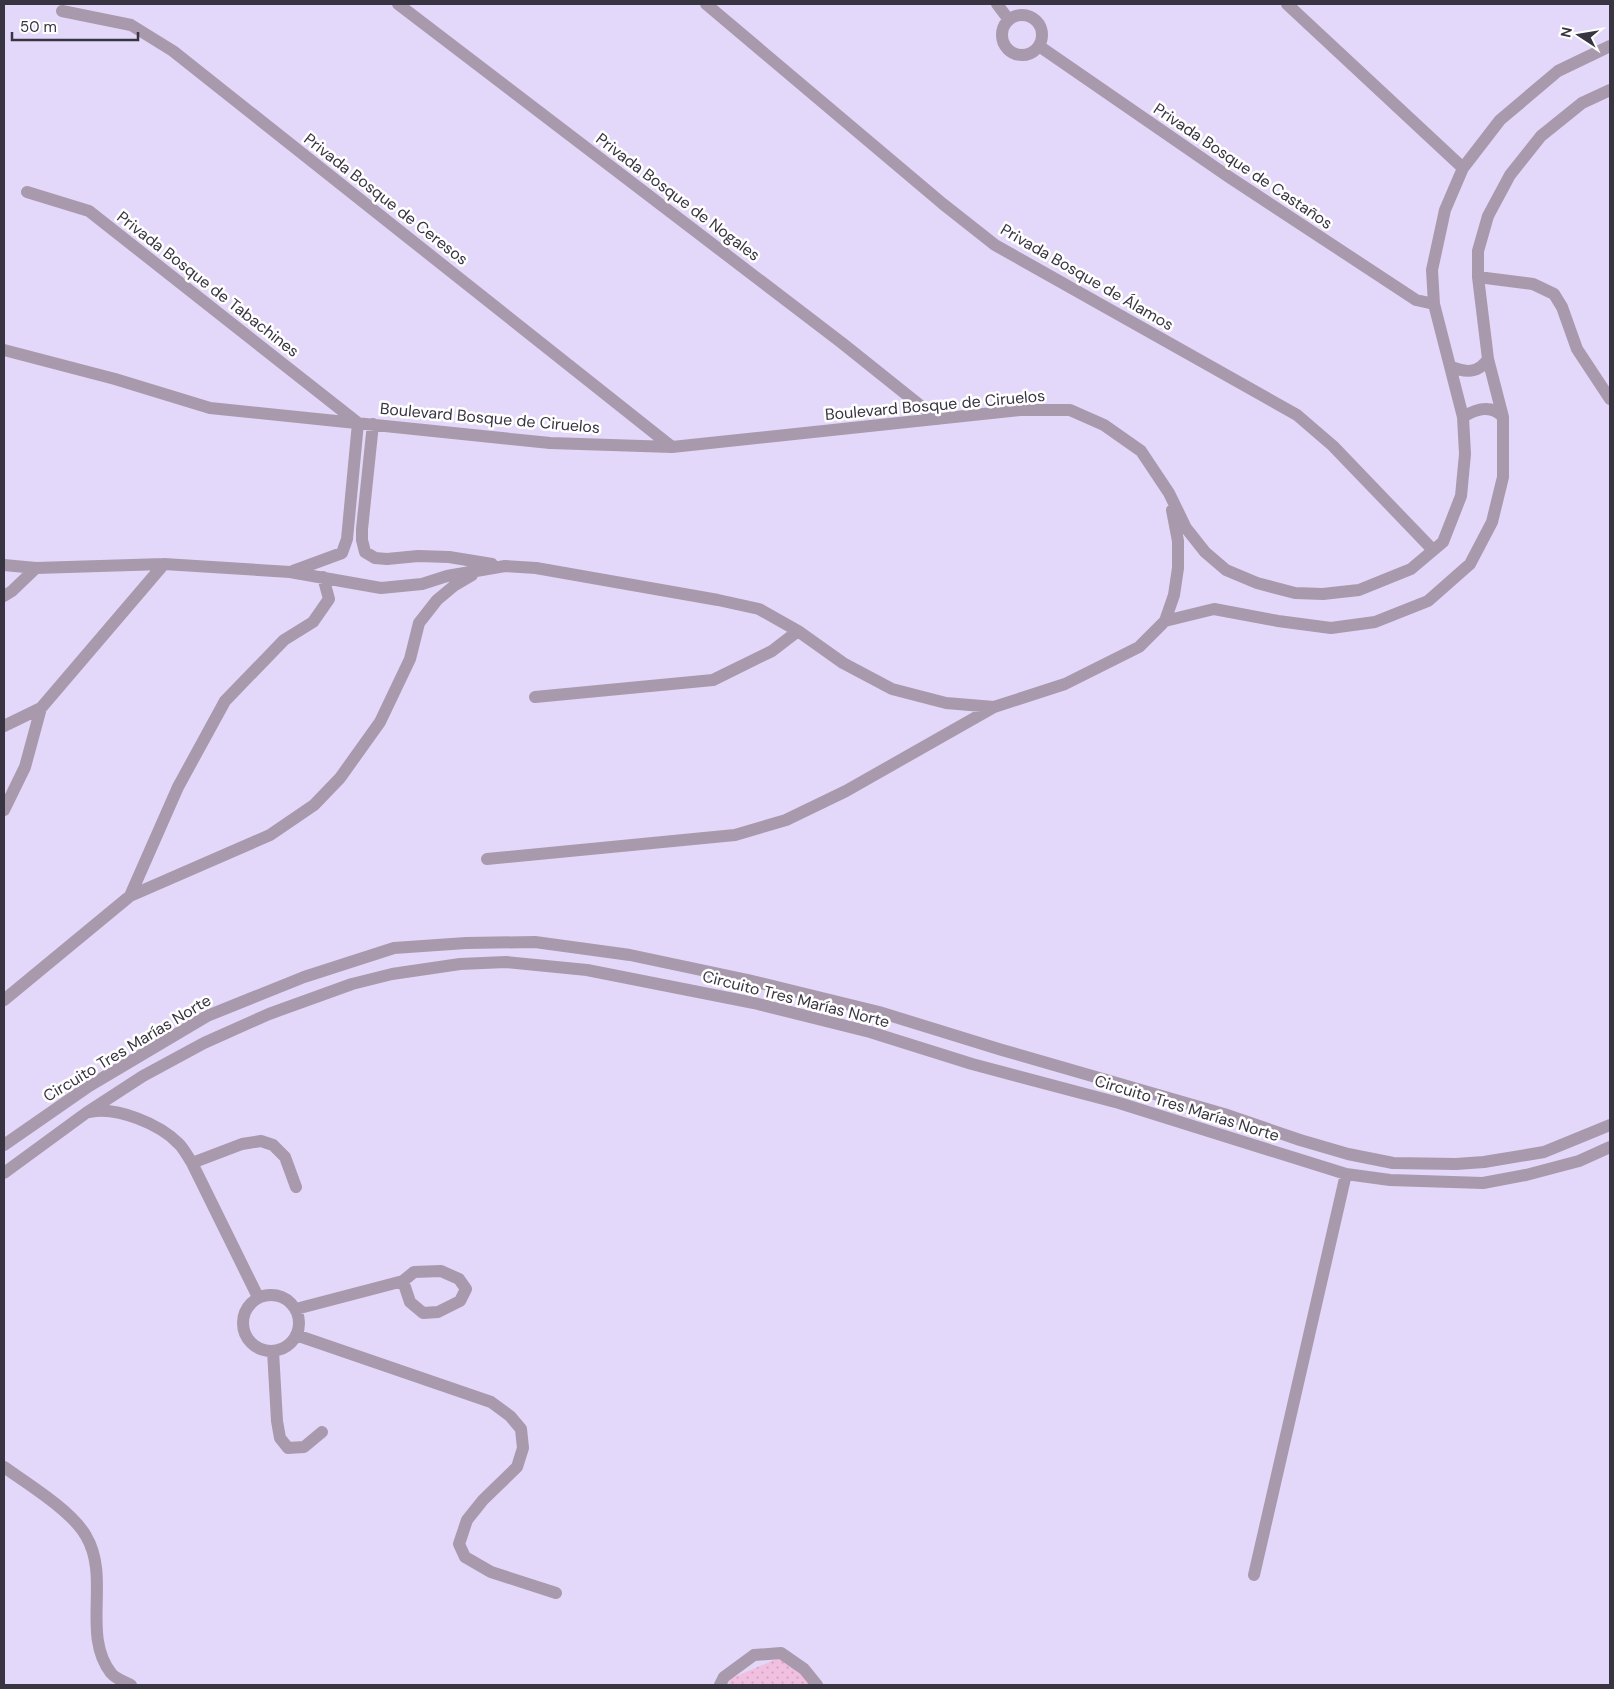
<svg xmlns="http://www.w3.org/2000/svg" width="1614" height="1689" viewBox="0 0 1614 1689" font-family="'DM Sans',sans-serif">
<defs>
<pattern id="grass-dots" width="8" height="8" patternUnits="userSpaceOnUse" patternTransform="scale(1.25)"><rect width="8" height="8" fill="#f1bfe0"/><path d="M2 2h.1M6 6h.1" fill="none" stroke="#cfa5c1" stroke-width="1.8" stroke-linecap="round"/></pattern>
</defs>
<rect width="100%" height="100%" fill="#e3d8f9"/>
<path fill="url(#grass-dots)" d="M790 1653 819 1685H729L730 1679Z"/>
<g fill="none" stroke-linecap="round" stroke-linejoin="round">
<path stroke="#a999ac" stroke-width="12" d="M398 4 842 343 937 419
M706 4 943 204 995 245 1297 415 1333 446 1433 550
M997 4 1009 20
M1287 4 1463 168
M62 11 131 25 173 51 672 447
M1002 35a20 20 0 1 1 40 0a20 20 0 1 1-40 0Z
M1039 46 1229 177 1416 300 1434 304
M27 192 89 211 358 423
M1478 277 1533 284 1554 294 1562 307 1577 349 1610 399
M4 350 115 379 210 408 550 443 672 447 1020 410H1070L1104 425 1141 451 1169 493 1186 528 1205 552 1226 570 1257 583 1295 593 1323 594 1359 590 1411 569 1443 542 1461 496 1465 454 1463 417 1434 304 1432 270 1445 210 1463 168 1500 120 1558 71 1610 46
M1450 366C1465 373 1478 374 1488 359
M1463 417C1476 409 1491 404 1503 417
M373 424 362 529V540L365 552 375 558 387 559 418 556 449 557 492 564
M4 565 36 568 164 564 290 572 381 588 422 584 447 576 505 566 536 568 718 600 759 609 798 631 843 663 892 689 946 703 994 707 1065 684 1139 647 1165 621 1174 595 1178 568V541L1172 510
M293 571 342 553 347 539 358 423
M4 596 12 591 36 568
M1165 621 1214 609 1278 621 1331 628 1375 622 1428 601 1470 564 1492 522 1503 477V417L1488 359 1478 277V251L1488 216 1510 175 1541 136 1582 103 1610 90
M535 697 713 680 772 651 798 631
M4 726 41 708 164 564
M4 810 25 767 41 708
M487 859 735 835 786 820 846 791 994 707
M130 896 178 787 225 701 284 640 313 622 329 599 323 577
M4 1000 130 896 270 835 314 805 340 778 380 722 410 659 419 623 437 600 455 585 472 575
M90 1112C116 1106 160 1124 179 1144 184 1149 188 1157 192 1163L258 1297
M4 1145 89 1086 207 1016 304 977 394 948 466 943 535 942 630 955 748 980 879 1012 1002 1050 1224 1114 1300 1140 1348 1154 1393 1163 1456 1164 1484 1162 1544 1152 1610 1125
M192 1163 242 1144 261 1141 273 1145 285 1157 296 1187
M4 1173 86 1113 143 1076 204 1043 269 1014 352 984 392 974 460 964 506 962 587 970 754 1003 870 1032 972 1064 1119 1103 1346 1174 1390 1180 1483 1183 1526 1175 1579 1161 1610 1147
M243 1323a28 28 0 1 1 56 0a28 28 0 1 1-56 0Z
M296 1309 403 1281 414 1272 441 1271 459 1279 466 1289 460 1301 438 1312 423 1313 410 1302 403 1281
M296 1335 491 1402 510 1416 521 1429 523 1448 517 1467 483 1500 467 1520 459 1544 465 1557 491 1572 556 1593
M273 1351 277 1421 280 1438 288 1448 304 1447 322 1432
M4 1467C28 1484 72 1511 86 1536 111 1578 81 1634 111 1673 116 1679 125 1682 131 1685
M1254 1575 1346 1174
M720 1685 724 1677 754 1655 781 1653 804 1669 817 1685"/>
</g>
<g text-anchor="middle" dominant-baseline="central" stroke-width="5" stroke-linejoin="round" paint-order="stroke">
<g font-size="16" fill="#393441" stroke="#fff">
<text transform="translate(1243 166) rotate(34)">Privada Bosque de Castaños</text>
<text transform="translate(678 197) rotate(37)">Privada Bosque de Nogales</text>
<text transform="translate(386 199) rotate(38)">Privada Bosque de Ceresos</text>
<text transform="translate(1087 277) rotate(30)">Privada Bosque de Álamos</text>
<text transform="translate(208 284) rotate(38)">Privada Bosque de Tabachines</text>
<text transform="translate(935 405) rotate(-5)">Boulevard Bosque de Ciruelos</text>
<text transform="translate(490 418) rotate(5)">Boulevard Bosque de Ciruelos</text>
<text transform="translate(796 999) rotate(14)">Circuito Tres Marías Norte</text>
<text transform="translate(127 1048) rotate(-31)">Circuito Tres Marías Norte</text>
<text transform="translate(1187 1108) rotate(17)">Circuito Tres Marías Norte</text>
</g>
</g>
<rect width="1614" height="1689" fill="none" stroke="#393441" stroke-width="10"/>
<g transform="translate(1579 35) rotate(282)" stroke="#ffffff" stroke-width="4" paint-order="stroke">
<path d="M0-4L9 19L0 12L-9 19Z" fill="#393441"/>
<text y="-8" font-size="14" font-weight="bold" text-anchor="middle" fill="#393441">N</text>
</g>
<path d="M12 32v8h126v-8" fill="none" stroke="#393441" stroke-width="2.5"/>
<text x="20" y="32" font-size="15" fill="#393441" stroke="#ffffff" stroke-width="4" paint-order="stroke">50 m</text>
</svg>
